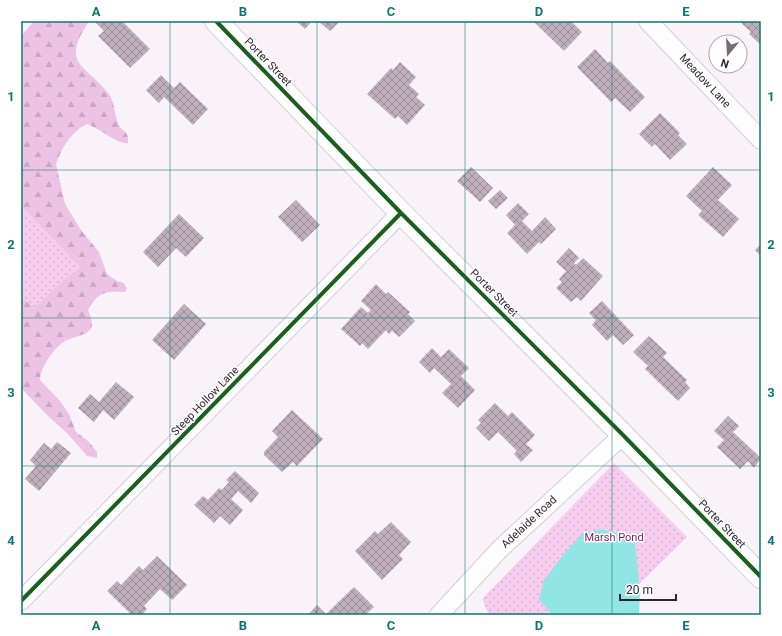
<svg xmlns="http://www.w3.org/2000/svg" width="782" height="636" viewBox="0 0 782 636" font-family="Roboto,sans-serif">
<defs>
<pattern id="forest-firs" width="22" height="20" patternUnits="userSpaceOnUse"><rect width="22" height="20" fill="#edc3e5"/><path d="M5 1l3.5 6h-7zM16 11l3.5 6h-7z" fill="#cca7c5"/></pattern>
<pattern id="park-dots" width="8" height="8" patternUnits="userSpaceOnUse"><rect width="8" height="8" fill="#f6cdee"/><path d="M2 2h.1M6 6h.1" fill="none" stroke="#d3b0cc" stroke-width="1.8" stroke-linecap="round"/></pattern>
<pattern id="building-cross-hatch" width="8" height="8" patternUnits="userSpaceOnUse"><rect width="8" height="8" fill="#bfaebc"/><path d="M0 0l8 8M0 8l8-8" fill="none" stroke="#9c8d99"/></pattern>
</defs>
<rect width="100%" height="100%" fill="#f9f2f8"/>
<path fill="url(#forest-firs)" d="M34 21H89C61 65 83 62 109 94 115 103 114 113 118 123 122 133 129 129 128 143 118 145 99 128 87 124 71 132 62 147 56 164L65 204 81 230 99 252 107 274 117 281 124 283 127 289 125 292C108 290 97 292 88 310 99 334 85 333 67 340 56 345 40 367 40 380L60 401 69 414 76 432 88 441 97 452V458L87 456 68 434 48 416 21 388V36Z"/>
<path fill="url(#park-dots)" d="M21 205 80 267 57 286 34 309 25 300 21 304Z
M614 463 687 537 608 615H489L482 599Z"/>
<path fill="#91e5e4" d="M601 529 620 534 635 542 640 592 639 615H553L539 600 544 580 563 555 582 534Z"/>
<path fill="url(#building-cross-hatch)" d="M96 21H122L150 49 130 68 98 36 104 31 95 22Z
M296 21H312L305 29Z
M318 21H340L330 31Z
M533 21H571L582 32 564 51Z
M739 21H761V45L749 34 751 32Z
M595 49 608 63 610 61 645 97 630 112 615 98 611 102 577 67Z
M400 62 416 77 409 85 419 94 416 97 425 105 407 125 398 116 395 119 367 94 391 68 393 70Z
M161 75 174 88 180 82 208 109 193 125 164 97 159 103 146 90Z
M660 113 680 133 678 135 687 144 670 160 655 144 652 147 639 134Z
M471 167 493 188 480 202 457 181Z
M713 167 732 185 718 200 739 219 723 237 698 215 702 211 686 196Z
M500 190 508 198 496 209 488 201Z
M296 200 320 225 302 242 278 217Z
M518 203 529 214 522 221 532 231 545 217 556 229 541 244 539 242 527 254 507 233 515 225 506 215Z
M179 214 204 238 186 257 176 248 158 267 143 252Z
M761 244V256L755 250Z
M569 248 579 258 574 263 576 265 583 258 603 276 581 301 577 297 571 302 556 288 562 282 559 279 566 271 556 262Z
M376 284 386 294 388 292 410 312 408 314 415 321 399 337 392 331 389 334 386 330 368 349 362 343 360 346 341 329 361 307 368 313 371 310 361 301Z
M602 301 634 335 623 345 613 335 607 341 592 325 596 320 589 313Z
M184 304 206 324 174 360 152 340Z
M649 336 667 353 663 357 687 380 685 382 690 388 678 401 645 369 648 366 633 352Z
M432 348 441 357 449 349 469 368 461 376 475 390 458 408 442 393 451 384 434 368 430 373 419 362Z
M116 382 134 397 114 420 103 410 94 422 78 408 90 394 99 402Z
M495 403 508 416 512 412 535 435 526 444 533 450 521 462 514 454 517 451 498 432 489 441 476 428 481 423 478 420Z
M292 410 323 439 297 466 293 462 282 472 264 455V452L278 437 272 431Z
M728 416 739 426 733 432 761 458 754 468 748 461 740 469 717 447 724 440 714 431Z
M57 442 71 453 39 491 25 479 36 466 30 460 44 443 51 449Z
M235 471 259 493 251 503 238 491 231 499 243 510 230 525 220 516 214 523 194 505 203 496 208 500 219 488 222 490 229 482 226 480Z
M391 522 411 542 399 555 403 559 382 580 355 551 375 531 378 534Z
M157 556 187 585 172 600 160 589 144 606 147 609 142 615H132L107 591 117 581 121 585 139 566 143 570Z
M354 587 374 607 365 615H308L317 605 326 614Z"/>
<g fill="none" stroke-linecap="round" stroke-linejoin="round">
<defs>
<path id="minor" d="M648 21 761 140
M21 601 401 213
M439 615 500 549 623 435"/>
<path id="tertiary" d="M216 21 401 213 623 435 761 577"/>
</defs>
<use href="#minor" stroke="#d6cdd4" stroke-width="20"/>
<use href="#tertiary" stroke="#d6cdd4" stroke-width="24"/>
<use href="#minor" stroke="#fefdfe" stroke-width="18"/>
<use href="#tertiary" stroke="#fefdfe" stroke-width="22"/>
<defs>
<path id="cycleway" d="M216 21 401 213 623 435 761 577
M21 601 401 213"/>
</defs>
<use href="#cycleway" stroke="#fff" stroke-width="6"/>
<use href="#cycleway" stroke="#1b5e20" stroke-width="4"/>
</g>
<path fill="none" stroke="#0f766e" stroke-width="1" stroke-opacity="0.55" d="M170 21V615M317 21V615M465 21V615M612 21V615M21 170H761M21 318H761M21 466H761"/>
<g text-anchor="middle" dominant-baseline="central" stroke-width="3" stroke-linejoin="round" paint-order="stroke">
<g font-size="11" fill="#30242e" stroke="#fff">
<text transform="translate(268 62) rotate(46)">Porter Street</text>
<text transform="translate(705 81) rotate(47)">Meadow Lane</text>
<text transform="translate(494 293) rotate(45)">Porter Street</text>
<text transform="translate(205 401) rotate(-46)">Steep Hollow Lane</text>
<text transform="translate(529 522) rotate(-43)">Adelaide Road</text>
<text transform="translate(722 524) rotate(46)">Porter Street</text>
</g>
<g font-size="11" fill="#77266b" stroke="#fff">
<text x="614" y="537">Marsh Pond</text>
</g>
</g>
<rect width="782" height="636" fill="none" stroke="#ffffff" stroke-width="44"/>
<g transform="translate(728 54) rotate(198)"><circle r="19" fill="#ffffff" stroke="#aca7ab"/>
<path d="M0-3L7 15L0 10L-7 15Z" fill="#766c75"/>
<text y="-6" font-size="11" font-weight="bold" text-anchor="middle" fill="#30242e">N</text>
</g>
<path d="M620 594v6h56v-6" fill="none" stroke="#30242e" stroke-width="2"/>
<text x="626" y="594" font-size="12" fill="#30242e" stroke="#ffffff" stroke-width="3" paint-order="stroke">20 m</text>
<rect x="22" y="22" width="738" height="592" fill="none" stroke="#0f766e" stroke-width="1.5"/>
<g font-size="13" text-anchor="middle" font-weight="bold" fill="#0f766e">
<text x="96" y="16">A</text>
<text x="243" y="16">B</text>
<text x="391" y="16">C</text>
<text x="539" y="16">D</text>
<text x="686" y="16">E</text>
<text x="11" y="101">1</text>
<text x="771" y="101">1</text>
<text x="11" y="249">2</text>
<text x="771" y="249">2</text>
<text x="11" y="397">3</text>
<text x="771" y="397">3</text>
<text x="11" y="545">4</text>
<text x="771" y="545">4</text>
<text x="96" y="630">A</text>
<text x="243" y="630">B</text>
<text x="391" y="630">C</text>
<text x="539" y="630">D</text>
<text x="686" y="630">E</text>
</g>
</svg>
